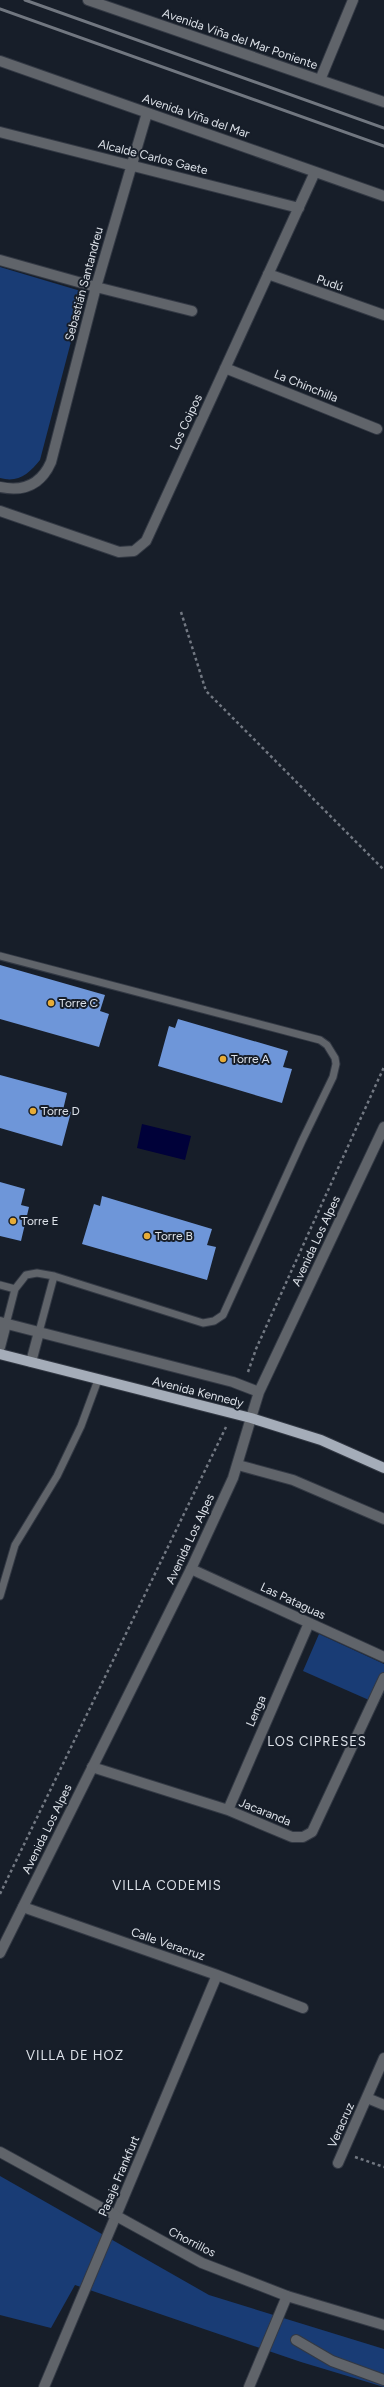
<svg xmlns="http://www.w3.org/2000/svg" width="384" height="2387" viewBox="0 0 384 2387" font-family="Figtree,sans-serif">
<rect width="100%" height="100%" fill="#171e29"/>
<path fill="#193c75" d="M0 267 84 292 40 460C29 474 18 483 0 478Z
M319 1634 384 1664V1692L378 1704 303 1671Z
M0 2176 209 2295 384 2349V2387L301 2362 75 2285 51 2328 0 2315Z"/>
<path fill="#000139" d="M142 1124 191 1136 185 1160 137 1148Z"/>
<path fill="#6e96d9" d="M0 965 105 995 100 1011 109 1014 99 1047 0 1019Z
M178 1019 288 1051 283 1067 292 1069 282 1103 158 1066 169 1026 175 1028Z
M0 1075 67 1093 63 1110 71 1112 62 1146 0 1128Z
M0 1182 25 1189 21 1205 29 1207 21 1241 0 1236Z
M102 1196 212 1229 207 1245 216 1247 207 1280 82 1244 94 1204 100 1206Z"/>
<g fill="none" stroke-linecap="round" stroke-linejoin="round">
<defs>
<path id="service" d="M0 956 320 1040 327 1045 335 1058 336 1064 333 1077 302 1141 223 1315 214 1321 203 1323 54 1276 37 1273 26 1275 15 1289 6 1324
M0 1285 15 1289
M39 1332 54 1276
M0 1596 15 1545 57 1476 81 1426 98 1380"/>
<path id="minor" d="M88 0 384 102
M0 61 384 196
M320 80 353 0
M0 132 299 208
M0 260 96 287 192 311
M268 274 384 315
M225 368 377 429
M0 487C23 492 41 485 51 462L96 287 147 113
M0 511 119 552 134 551 146 541 315 172
M0 1322 233 1382 259 1392
M0 1347 6 1324
M31 1362 39 1332
M251 1418 259 1392 384 1127
M238 1465 293 1480 384 1519
M191 1569 384 1657
M92 1767 228 1810 292 1837H303L312 1832 384 1678
M228 1810 309 1623
M23 1907 217 1975 303 2008
M367 2098 384 2105
M338 2163 384 2058
M296 2340 332 2361 384 2380
M44 2387 217 1975
M249 2387 287 2296"/>
<path id="tertiary" d="M0 1953 191 1569 233 1478 251 1418
M0 2152 202 2263 287 2296 384 2325"/>
<path id="primary" d="M0 1354 251 1418 321 1440 384 1468"/>
</defs>
<use href="#service" stroke="#333944" stroke-width="9"/>
<use href="#minor" stroke="#333944" stroke-width="12"/>
<use href="#tertiary" stroke="#333944" stroke-width="12"/>
<use href="#primary" stroke="#333944" stroke-width="12"/>
<path stroke="#727882" stroke-width="2.5" stroke-dasharray="3 3" stroke-linecap="butt" d="M181 612 206 691 384 870
M248 1372 256 1349 384 1067
M0 1894 226 1427
M355 2157 384 2167"/>
<use href="#service" stroke="#60646a" stroke-width="7"/>
<use href="#minor" stroke="#60646a" stroke-width="10"/>
<use href="#tertiary" stroke="#60646a" stroke-width="10"/>
<use href="#primary" stroke="#a5adb9" stroke-width="10"/>
<path stroke="#717780" stroke-width="3" d="M25 0 384 128
M0 9 384 146"/>
</g>
<g fill="#e7ac37" stroke="#171e29" stroke-width="1.5">
<circle cx="51" cy="1003" r="4"/>
<circle cx="223" cy="1059" r="4"/>
<circle cx="33" cy="1111" r="4"/>
<circle cx="13" cy="1221" r="4"/>
<circle cx="147" cy="1236" r="4"/>
</g>
<g text-anchor="middle" dominant-baseline="central" stroke-width="4" stroke-linejoin="round" paint-order="stroke">
<g font-size="12" fill="#dde2e9" stroke="#171e29">
<text transform="translate(240 39) rotate(19)">Avenida Viña del Mar Poniente</text>
<text transform="translate(196 116) rotate(19)">Avenida Viña del Mar</text>
<text transform="translate(153 157) rotate(14)">Alcalde Carlos Gaete</text>
<text transform="translate(330 283) rotate(19)">Pudú</text>
<text transform="translate(84 284) rotate(-75)">Sebastián Santandreu</text>
<text transform="translate(306 386) rotate(22)">La Chinchilla</text>
<text transform="translate(186 422) rotate(-65)">Los Coipos</text>
<text transform="translate(316 1241) rotate(-65)">Avenida Los Alpes</text>
<text transform="translate(198 1392) rotate(14)">Avenida Kennedy</text>
<text transform="translate(190 1539) rotate(-65)">Avenida Los Alpes</text>
<text transform="translate(293 1601) rotate(25)">Las Pataguas</text>
<text transform="translate(256 1711) rotate(-67)">Lenga</text>
<text transform="translate(265 1812) rotate(22)">Jacaranda</text>
<text transform="translate(47 1829) rotate(-64)">Avenida Los Alpes</text>
<text transform="translate(168 1944) rotate(19)">Calle Veracruz</text>
<text transform="translate(341 2125) rotate(-66)">Veracruz</text>
<text transform="translate(119 2176) rotate(-67)">Pasaje Frankfurt</text>
<text transform="translate(192 2242) rotate(27)">Chorrillos</text>
</g>
<g font-size="12" fill="#dde2e9" stroke="#171e29" text-anchor="start">
<text x="59" y="1003">Torre C</text>
<text x="231" y="1059">Torre A</text>
<text x="41" y="1111">Torre D</text>
<text x="21" y="1221">Torre E</text>
<text x="155" y="1236">Torre B</text>
</g>
<g font-size="13" letter-spacing="1" fill="#dde2e9" stroke="#171e29">
<text x="317" y="1741">LOS CIPRESES</text>
<text x="167" y="1885">VILLA CODEMIS</text>
<text x="75" y="2055">VILLA DE HOZ</text>
</g>
</g>
</svg>
